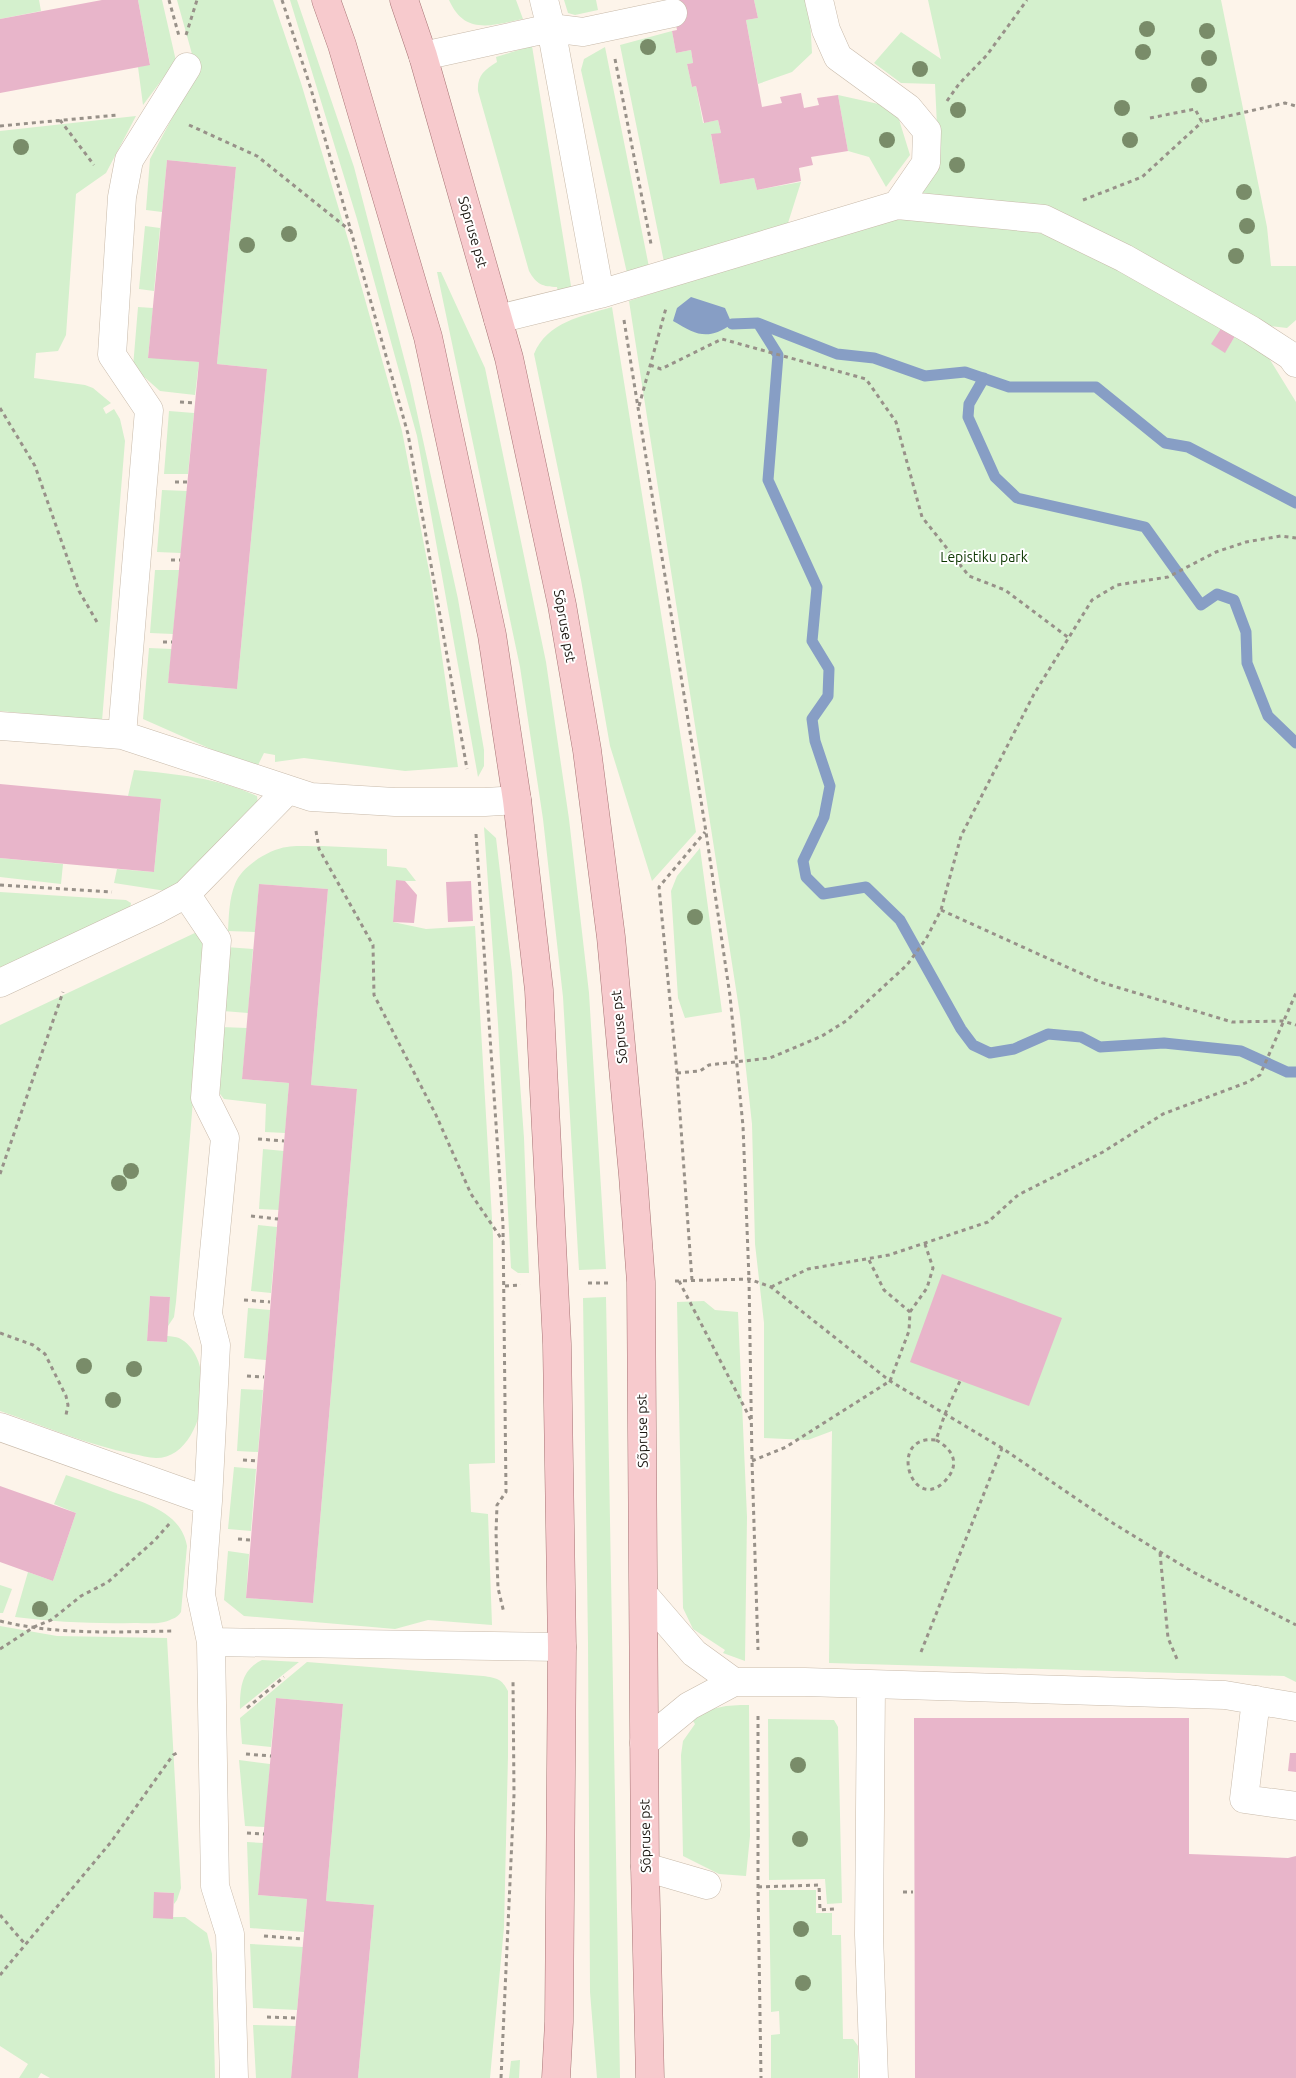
<svg xmlns="http://www.w3.org/2000/svg" width="1296" height="2078" viewBox="0 0 1296 2078" font-family="Ubuntu,sans-serif">
<rect width="100%" height="100%" fill="#fdf4ea"/>
<path fill="#d4f0cd" d="M0 0H39L41 11 0 19Z
M138 0H162L176 61 143 105 138 67 150 64Z
M177 0H273L301 83 350 246 402 431 431 581 458 767 405 771 304 758 275 762V755L264 753 256 769 143 719 149 648 172 649 168 683 237 689 267 369 217 364 236 167 167 160 162 212 146 210 150 159 197 72Z
M290 0H297L354 167 410 381 458 599 484 750V766L478 777 417 436 357 219Z
M449 0H516L523 19C492 25 465 36 449 0Z
M564 0H596L598 10 575 15 568 13Z
M754 0H806L810 17 812 53 792 72 758 84 746 20 758 18Z
M928 0H1221L1267 227 1271 266H1296V320L1287 328 1263 325 1058 210 919 195 939 168 935 84 901 83 874 63 901 32 941 59Z
M672 31 676 53 691 50 693 63 687 64 692 87 696 86 703 123 718 120 721 133 711 135 720 184 754 178 757 190 801 182 788 223 664 262 620 45Z
M532 46 572 292H558L557 287C543 287 536 284 529 271L478 91C477 76 484 70 497 62L496 57Z
M605 47 649 267 627 273 581 70 584 59Z
M838 95 883 105 897 113 910 155 886 187 869 157 848 151Z
M136 116 106 173 76 194 66 335 58 351 36 353 34 378 85 385 93 388 111 403 103 408 106 414 114 409 120 419 125 441 102 721 0 711V131Z
M890 214 1048 231 1222 327 1225 352 1235 336 1267 355 1296 402V1682L1284 1676 829 1663 832 1431 808 1440 764 1438V1323L755 1244 752 1124 740 1015 629 301Z
M145 226 160 228 154 291 139 289Z
M437 272H441L485 368 546 662 569 819 589 993 606 1269 579 1270 563 997 543 819 520 667Z
M138 307 153 308 148 357 199 362 195 395 160 391 133 367Z
M612 307 696 832 652 881 610 746 581 580 534 354C547 322 582 316 612 307Z
M169 411 194 413 188 474H164Z
M162 490 187 491 181 553 157 552Z
M155 570H179L173 634 150 633Z
M134 770C176 774 218 778 257 796L258 805 177 885 166 891 114 883 117 869 154 872 161 800 128 796Z
M484 827 496 838 512 973 524 1138 529 1273H518L511 1268 498 1024Z
M322 846 387 849V866L406 868 416 881H396L393 922 426 929 475 926 493 1236 495 1463 469 1464 471 1512 488 1514 492 1625 428 1620 395 1629 244 1616 224 1600 228 1551 249 1554 246 1598 313 1603 357 1089 311 1085 328 889 259 884 255 932 228 931C229 915 229 899 235 884 241 867 269 849 287 847 298 845 310 847 322 846Z
M700 848 722 1012 685 1018 678 998 671 891 677 876Z
M0 858 63 864 61 884 0 877Z
M0 892 126 900 131 903 130 909 0 973Z
M199 931 206 947 176 1302 174 1317 168 1326 170 1297 150 1296 147 1341 167 1342V1336C171 1336 176 1337 179 1338 220 1358 205 1458 156 1458 149 1458 140 1455 133 1454 88 1445 44 1426 0 1411V1025Z
M226 947 253 949 248 1013 223 1011Z
M221 1027 247 1028 242 1079 289 1083 285 1133 265 1132 266 1104 224 1099 220 1094 218 1087Z
M263 1149 284 1151 279 1210 259 1209Z
M258 1225 277 1227 271 1293 251 1291Z
M606 1297 620 2078H597L590 1992 588 1643 583 1298Z
M704 1301 715 1310 738 1312 747 1517 745 1661 723 1653 725 1650 693 1629 683 1608 677 1302Z
M248 1308 270 1310 266 1360 244 1358Z
M241 1389 263 1390 258 1452 237 1451Z
M234 1467 256 1469 251 1531 228 1529Z
M66 1475C82 1480 97 1486 113 1492 142 1502 181 1511 187 1546L181 1612C179 1615 176 1618 172 1619 161 1625 146 1623 134 1623 94 1624 55 1622 15 1617L28 1572 53 1581 76 1513 54 1504Z
M0 1585 12 1589 3 1613H0Z
M0 1626 57 1636 167 1638 181 1888 177 1900 174 1904V1893L155 1892 153 1917H185L207 1933 212 1954 215 2078H50L41 2073 38 2078H19L28 2064 0 2046Z
M262 1660 299 1662 240 1709C240 1688 241 1670 262 1660Z
M307 1662 483 1676C497 1678 502 1679 508 1691V1756L504 1927 490 2078H358L374 1905 326 1901 343 1704 276 1698 271 1747 242 1744 240 1718Z
M749 1705 750 1836 746 1876 719 1874 683 1856 681 1755 683 1741 695 1724 693 1721C710 1706 727 1705 749 1705Z
M768 1719 834 1720 838 1727 842 1903 827 1904 825 1879 769 1880Z
M239 1760 270 1764 265 1827 245 1826Z
M247 1842 263 1843 258 1895 307 1899 304 1932 250 1928Z
M769 1890H816V1913H832V1935H841L843 2039H853L858 2046V2078H771V2035L780 2034 779 2011 771 2012Z
M250 1944 303 1947 297 2010 253 2008Z
M253 2025 296 2026 291 2078H256Z
M520 2060 519 2078H509L511 2061Z"/>
<path fill="#879ec5" d="M691 297 725 308 732 324C707 341 697 335 673 321L677 308Z"/>
<g fill="none" stroke-linecap="round" stroke-linejoin="round">
<path stroke="#879ec5" stroke-width="11" d="M758 323 778 355 768 480 817 587 812 641 829 669 828 696 812 719 815 741 830 786 824 817 803 861 806 877 823 894 866 887 900 920 961 1029 973 1045 990 1053 1014 1049 1048 1034 1081 1037 1100 1047 1164 1043 1241 1051 1287 1072H1296
M732 324 758 323 837 354 874 358 925 376 965 372 1009 387H1096L1165 443 1188 447 1296 503
M984 378 969 404 968 417 995 477 1017 498 1145 527 1201 605 1217 594 1234 600 1246 632 1247 663 1268 716 1296 743"/>
</g>
<path fill="#e8b5ca" d="M102 0H138L150 65 0 93V19Z
M671 0H754L758 18 746 20 762 107 782 103 780 97 801 93 804 108 819 105 817 98 838 95 848 151 811 157 813 165 799 168 801 181 757 190 754 178 720 184 711 134 721 133 718 120 704 123 696 86 692 87 687 64 693 63 691 50 676 53 672 31 677 30Z
M167 160 236 167 217 364 267 369 237 689 168 683 199 362 148 358Z
M1222 327 1235 336 1225 353 1211 344Z
M0 784 161 799 154 872 0 858Z
M396 880 405 881 417 895 414 923 393 922Z
M471 881 473 921 448 922 446 882Z
M259 884 328 889 311 1085 357 1089 313 1603 246 1598 289 1083 242 1079Z
M942 1274 1062 1318 1029 1406 910 1362Z
M150 1296 170 1297 167 1342 147 1341Z
M0 1486 76 1513 53 1581 0 1562Z
M276 1698 343 1704 326 1901 374 1905 358 2078H291L307 1899 258 1895Z
M914 1718H1189V1854L1288 1858 1296 1856V2078H915Z
M1290 1753H1296V1772L1288 1771Z
M154 1892 174 1893 173 1919 153 1918Z"/>
<g fill="none" stroke-linecap="round" stroke-linejoin="round">
<defs>
<path id="minor" d="M544 0 551 28 600 294
M819 0 826 30 838 57 908 108 927 131 926 163 897 205
M423 56 551 28 583 32 673 13
M498 319 600 294 897 205 1044 219 1124 258 1251 330 1291 356 1296 363
M0 726 122 735 149 410 112 355 122 197 129 160 187 67
M122 735 311 797 395 802H485L517 800
M186 894 217 940 205 1098 225 1138 208 1314 216 1345 208 1501 201 1595 211 1642
M0 983 158 909 186 894 288 790
M0 1427 208 1501
M644 1595 694 1653 734 1682
M871 1686 869 1935 874 2078
M1256 1700 1244 1799 1296 1806
M644 1743 689 1706 734 1682H805L1225 1695 1296 1707
M645 1867 707 1885
M234 2078 230 1934 215 1886 211 1642 562 1647"/>
<path id="major" d="M326 0 342 45 428 337 492 635 517 800 539 990 557 1344 562 1647 559 2022 556 2078
M404 0 423 56 509 358 562 605 587 750 611 937 633 1175 641 1282 645 1867 650 2078"/>
</defs>
<use href="#minor" stroke="#c8baaa" stroke-width="29"/>
<use href="#major" stroke="#a77475" stroke-width="29"/>
<path stroke="#989189" stroke-width="3" stroke-dasharray="4 4" stroke-linecap="butt" d="M169 0 179 36
M282 0 311 89 408 434 467 769
M186 35 197 0
M615 59 651 244
M947 101 959 84 987 55 1027 0
M1150 118 1195 109 1202 122 1285 103 1296 106
M60 120 94 165
M189 125 257 156 352 232
M0 126 117 115
M1083 200 1142 177 1202 122
M624 320 706 832 730 996 743 1126 749 1279 752 1461 758 1650
M650 365 661 369 722 339 866 379 896 422 922 517 969 576 1005 590 1069 638
M180 402 195 403
M639 406 666 308
M0 408 35 466 79 591 97 622
M175 482H187
M171 560H180
M163 642H172
M316 831 319 849 373 945 374 995 436 1115 471 1194 503 1241
M476 834 503 1225 506 1492 497 1505 496 1533 498 1588 504 1613
M0 885 112 892
M941 910 1100 982 1232 1022 1283 1021 1296 1025
M677 1073 700 1071 709 1065 770 1058 822 1036 846 1021 907 965 926 939 941 910 961 836 1034 694 1092 600 1117 585 1168 577 1216 552 1246 542 1281 536 1296 538
M258 1139 284 1141
M0 1174 63 992
M251 1216 278 1219
M692 1280 677 1073 659 887 705 832
M675 1281 749 1279 771 1287 890 1381 1002 1448 1111 1522 1193 1572 1296 1625
M679 1281 751 1420
M588 1283H609
M505 1286 521 1285
M771 1287 808 1269 889 1255 988 1222 1018 1195 1103 1152 1163 1114 1248 1082 1260 1075 1296 993
M244 1300 270 1302
M910 1312 927 1288 933 1268 925 1244
M0 1333 33 1345 45 1354 66 1396 68 1405 66 1415
M247 1376 264 1377
M936 1440C956 1451 960 1467 943 1483 911 1512 887 1434 936 1440L945 1414 960 1381
M243 1460 257 1461
M752 1461 786 1447 890 1381 909 1331 910 1312 884 1290 868 1258
M238 1539 250 1540
M1160 1553 1168 1638 1177 1659
M0 1621C57 1635 116 1632 174 1631
M0 1649 34 1627 51 1620 81 1596 108 1582 155 1540 171 1522
M921 1652 1002 1448
M247 1708 284 1677
M758 1716V1887L761 2078
M246 1754 271 1756
M247 1833 264 1834
M758 1887 819 1885 820 1910 835 1909
M903 1892H913
M0 1915 25 1944
M264 1936 303 1939
M0 1975 111 1842 173 1755 179 1752
M267 2017 296 2018
M501 2078 514 1795 513 1679"/>
<use href="#minor" stroke="#fff" stroke-width="28"/>
<use href="#major" stroke="#f7cacd" stroke-width="28"/>
</g>
<g fill="#798c69">
<circle cx="1147" cy="29" r="8"/>
<circle cx="1207" cy="31" r="8"/>
<circle cx="648" cy="47" r="8"/>
<circle cx="1143" cy="52" r="8"/>
<circle cx="1209" cy="58" r="8"/>
<circle cx="920" cy="69" r="8"/>
<circle cx="1199" cy="85" r="8"/>
<circle cx="1122" cy="108" r="8"/>
<circle cx="958" cy="110" r="8"/>
<circle cx="887" cy="140" r="8"/>
<circle cx="1130" cy="140" r="8"/>
<circle cx="21" cy="147" r="8"/>
<circle cx="957" cy="165" r="8"/>
<circle cx="1244" cy="192" r="8"/>
<circle cx="1247" cy="226" r="8"/>
<circle cx="289" cy="234" r="8"/>
<circle cx="247" cy="245" r="8"/>
<circle cx="1236" cy="256" r="8"/>
<circle cx="695" cy="917" r="8"/>
<circle cx="131" cy="1171" r="8"/>
<circle cx="119" cy="1183" r="8"/>
<circle cx="84" cy="1366" r="8"/>
<circle cx="134" cy="1369" r="8"/>
<circle cx="113" cy="1400" r="8"/>
<circle cx="40" cy="1609" r="8"/>
<circle cx="798" cy="1765" r="8"/>
<circle cx="800" cy="1839" r="8"/>
<circle cx="801" cy="1929" r="8"/>
<circle cx="803" cy="1983" r="8"/>
</g>
<g text-anchor="middle" dominant-baseline="central" stroke-width="4" stroke-linejoin="round" paint-order="stroke">
<g font-size="14" fill="#1b1610" stroke="#fff">
<text transform="translate(473 232) rotate(74)">Sõpruse pst</text>
<text transform="translate(565 626) rotate(80)">Sõpruse pst</text>
<text transform="translate(619 1027) rotate(-95)">Sõpruse pst</text>
<text transform="translate(642 1431) rotate(-91)">Sõpruse pst</text>
<text transform="translate(645 1836) rotate(-91)">Sõpruse pst</text>
</g>
<g font-size="14" fill="#0d3700" stroke="#fff">
<text x="984" y="557">Lepistiku park</text>
</g>
</g>
</svg>
